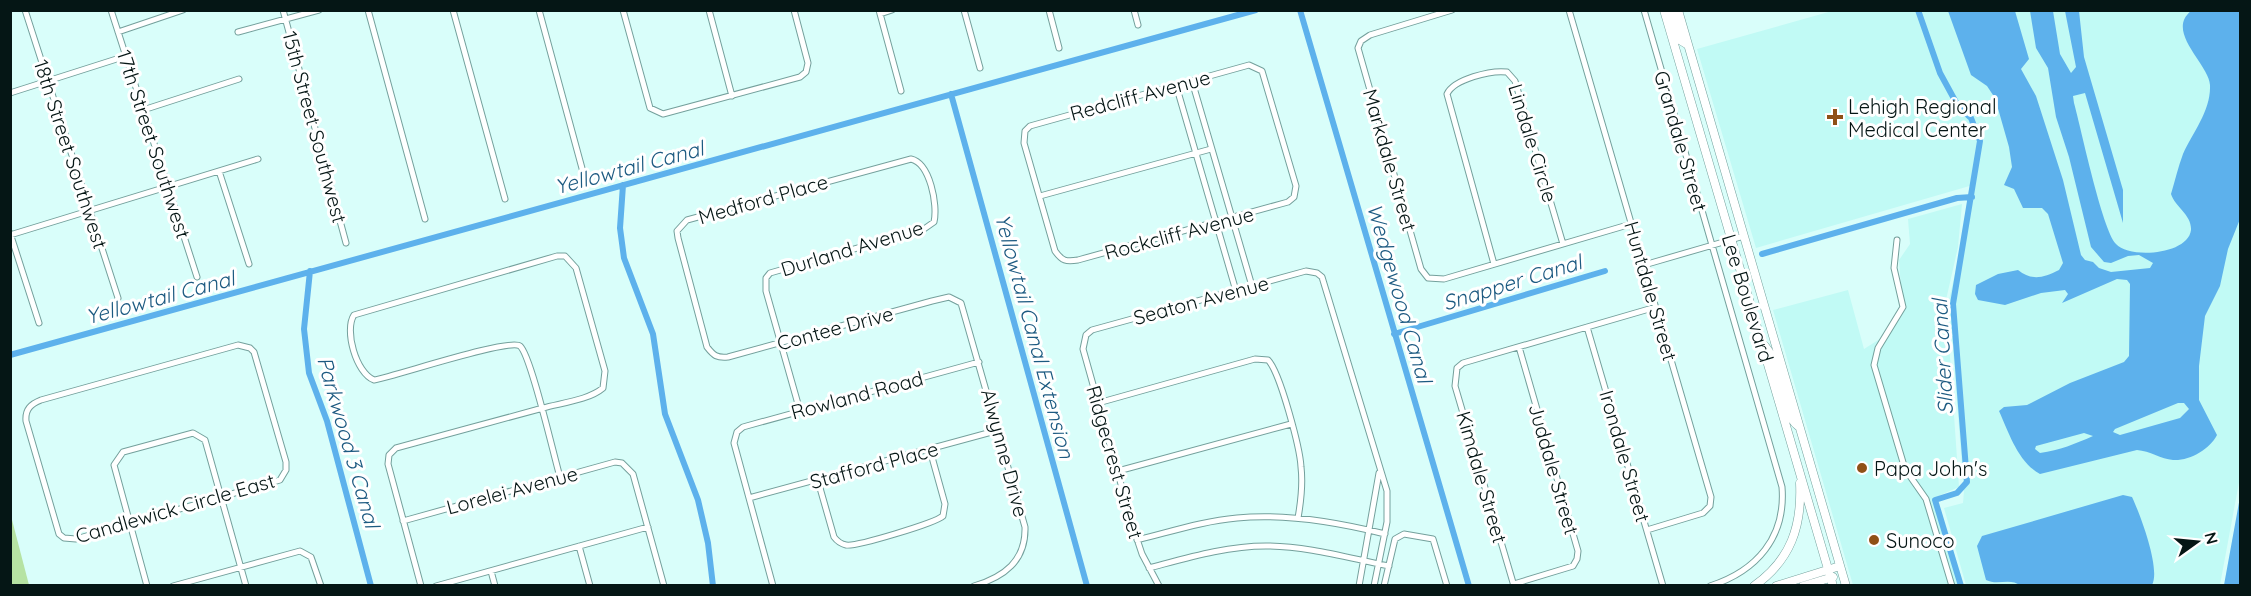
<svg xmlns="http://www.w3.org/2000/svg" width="2251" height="596" viewBox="0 0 2251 596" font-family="Quicksand,sans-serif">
<rect width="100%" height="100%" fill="#d9fefa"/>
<path fill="#c1faf5" d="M1832 11H2240V477L2220 585H1966L1944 508 1963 503 1964 491 1949 300 1974 189 1973 185 1756 248 1697 49Z
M1962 204 1958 247 1946 300 1959 487 1936 497 1964 585H1853L1773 310 1848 290 1864 349 1891 332 1902 304 1899 260 1910 244 1908 219Z"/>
<path fill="#b6e3a3" d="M11 516 29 585H11Z"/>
<path fill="#5db1ec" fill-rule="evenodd" d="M2191 11H2240V219L2228 249 2220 286 2205 316 2199 366V400L2217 435C2210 449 2190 461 2173 460 2161 459 2150 451 2137 450L2040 474C2018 462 2009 433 1999 411L2004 407 2027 405 2070 383 2124 362 2129 356 2130 284 2127 280 2117 279 2062 303 2068 294 2065 290 2041 293 2005 305 1978 300 1975 294 1976 285 1998 274 2018 270C2032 281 2043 278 2059 270L2063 263 2048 214 2042 208H2023L2014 189 2004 185 2012 167 2009 147 1995 98 1987 86 1971 75 1948 11H2015L2029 59 2021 69 2036 96 2063 180 2081 255 2085 260 2093 262 2099 268 2111 272 2150 268 2153 263 2139 255 2128 256 2111 263 2104 262 2091 247 2069 157 2056 117 2048 68 2036 48 2030 11H2053L2060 54 2071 73 2076 67 2065 11H2079L2084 57 2123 190V223L2085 93 2073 96 2074 103C2081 128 2102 229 2116 244 2129 259 2188 255 2191 230 2192 215 2175 207 2171 194 2175 181 2178 167 2183 154 2193 132 2211 111 2210 85 2209 64 2165 32 2191 11ZM2178 403H2184L2189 409 2180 418 2120 435 2113 432 2115 429ZM2084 433 2093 436C2075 444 2060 450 2040 453L2035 449 2036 446Z
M2123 495 2132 497C2140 514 2161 569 2152 585L2021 586C2010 577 1998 586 1986 580L1977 546 1982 536Z
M2240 497V585H2224Z"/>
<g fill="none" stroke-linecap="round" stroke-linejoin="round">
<path stroke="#5db1ec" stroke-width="6" d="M1300 10 1469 586
M1918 10 1940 73 1958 106 1971 118 1980 141 1953 304 1967 482 1957 493 1935 500 1961 586
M951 94 1087 586
M623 185 620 228 624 258 653 334 665 414 698 500 708 543 713 586
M1762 254 1957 198 1972 197
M310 271 304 329 309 373 327 421 371 586
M1394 334 1605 271
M10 355 1256 10"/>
<defs>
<path id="street" d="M25 10 118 298
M111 10 197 277
M283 10 346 243
M368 10 425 219
M453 10 505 199
M539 10 583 172
M623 10 650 108 663 114 800 77 806 72 808 63 794 10
M709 10 732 96
M879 10 901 91
M964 10 980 68
M1049 10 1059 48
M1134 10 1138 25
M1452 10 1370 35 1361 41 1358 48 1421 269 1428 278 1444 279 1631 224
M1569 10 1711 497 1710 506 1703 513 1647 530
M1644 10 1782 487C1786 537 1757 571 1710 586
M880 14 892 10
M118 32 183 10
M238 32 319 10
M1249 65 1262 71 1296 186 1294 197 1288 202 1078 260C1066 262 1062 261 1055 251L1024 143 1025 131 1030 126Z
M1192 81 1252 286
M1176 85 1236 291
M10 93 126 56
M143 110 239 79
M219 171 249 264
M1040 196 1211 149
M10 233 39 323
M10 235 258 159
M1897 240 1894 268 1903 307 1878 348 1874 365 1905 469 1926 499 1952 586
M1494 264 1447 94C1454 79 1491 70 1507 72L1515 81 1563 244
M1644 265 1744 236
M1587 327 1663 586
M238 345 250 348 254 352 286 462V470L280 480 76 539 64 538 59 534 26 421C25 409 31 404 41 400Z
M1098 403 1255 359 1268 360C1280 372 1300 448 1301 467 1303 484 1301 501 1298 518
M800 411 766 291V278L770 273 924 229 934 222C938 205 930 163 911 159L687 220 677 231 678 238 707 347C714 356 717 358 728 357L932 301 949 297 961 303 1025 527C1026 561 1004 577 974 586
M1118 471 1291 424
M818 481 834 537C837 541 841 544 846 545 856 547 935 523 943 516L945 504 930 450
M749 498 999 430
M403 521 615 462 622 463 633 474 664 586
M1137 540C1170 532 1203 521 1237 518 1286 513 1337 522 1385 534
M579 546 590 586
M1149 568C1187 558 1226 546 1266 546 1308 546 1348 558 1389 566
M491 571 495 586
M1514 584 1573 566 1577 559 1578 551 1519 347
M147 586 114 465 123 452 193 433 205 440 246 586
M173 586 300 551 311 557 321 586
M421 586 388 464 389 455 396 448C445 435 494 421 543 408 561 403 589 400 603 388L605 371 576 268 565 256H557L354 315C344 330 356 373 374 380 396 376 509 338 520 346 531 355 554 457 560 477
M436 586 648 527
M773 586 734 443 737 432 743 427 979 362
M1159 586 1142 554 1133 527 1083 349 1086 335 1092 330 1306 271 1317 273 1322 277 1387 491V522L1374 586
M1359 586 1379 473
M1384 586 1395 539 1404 534 1433 539 1447 586
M1514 586 1455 386 1457 368 1463 363 1656 307"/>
<path id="secondary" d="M1664 10 1833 586
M1671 10 1680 40 1688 45
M1678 10 1846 586
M1762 343C1784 363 1777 409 1798 426
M1754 586C1791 560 1802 526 1800 483
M1776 586 1840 566
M1803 586 1833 577"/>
</defs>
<use href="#street" stroke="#74a09c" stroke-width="7"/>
<use href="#secondary" stroke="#74a09c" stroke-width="9"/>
<use href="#street" stroke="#fff" stroke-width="5"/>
<use href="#secondary" stroke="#fff" stroke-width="8"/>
</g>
<g fill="#8f5016" stroke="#fff" stroke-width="2">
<path d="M1832 108h6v6h6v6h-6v6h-6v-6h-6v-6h6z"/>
<circle cx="1862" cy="468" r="6"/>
<circle cx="1874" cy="540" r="6"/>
</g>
<g text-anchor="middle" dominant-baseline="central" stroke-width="6" stroke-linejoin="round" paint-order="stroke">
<g font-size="20" fill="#051615" stroke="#fff">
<text transform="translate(1140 95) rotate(-15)">Redcliff Avenue</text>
<text transform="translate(315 127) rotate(75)">15th Street Southwest</text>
<text transform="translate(1681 141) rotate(74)">Grandale Street</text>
<text transform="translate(1533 143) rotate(73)">Lindale Circle</text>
<text transform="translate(154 144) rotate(72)">17th Street Southwest</text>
<text transform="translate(71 154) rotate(72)">18th Street Southwest</text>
<text transform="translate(1390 160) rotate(74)">Markdale Street</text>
<text transform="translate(763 199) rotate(-16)">Medford Place</text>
<text transform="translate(1179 233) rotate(-15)">Rockcliff Avenue</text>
<text transform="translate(852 248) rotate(-17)">Durland Avenue</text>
<text transform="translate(1651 291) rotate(74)">Huntdale Street</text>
<text transform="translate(1748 298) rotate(73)">Lee Boulevard</text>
<text transform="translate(1201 300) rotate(-15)">Seaton Avenue</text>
<text transform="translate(835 328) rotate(-15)">Contee Drive</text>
<text transform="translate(857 395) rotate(-15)">Rowland Road</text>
<text transform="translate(1005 453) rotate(75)">Alwynne Drive</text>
<text transform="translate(1625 456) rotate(74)">Irondale Street</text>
<text transform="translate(1115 462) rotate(74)">Ridgecrest Street</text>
<text transform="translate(874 465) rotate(-15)">Stafford Place</text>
<text transform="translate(1554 469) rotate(74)">Juddale Street</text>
<text transform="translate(1482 477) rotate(74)">Kimdale Street</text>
<text transform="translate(512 490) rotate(-15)">Lorelei Avenue</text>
<text transform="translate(175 508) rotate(-16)">Candlewick Circle East</text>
</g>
<g font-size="20" fill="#051615" stroke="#fff" text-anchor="start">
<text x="1848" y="106">Lehigh Regional<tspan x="1848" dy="23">Medical Center</tspan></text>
<text x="1874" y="468">Papa John's</text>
<text x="1886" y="540">Sunoco</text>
</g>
<g font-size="21" font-style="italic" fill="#1c5a81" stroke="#fff">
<text transform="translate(629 167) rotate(-15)">Yellowtail Canal</text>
<text transform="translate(1512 282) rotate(-17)">Snapper Canal</text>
<text transform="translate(1400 293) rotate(74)">Wedgewood Canal</text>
<text transform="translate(160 297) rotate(-15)">Yellowtail Canal</text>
<text transform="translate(1035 336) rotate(75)">Yellowtail Canal Extension</text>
<text transform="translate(1942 357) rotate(-93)">Slider Canal</text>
<text transform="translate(349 442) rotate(74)">Parkwood 3 Canal</text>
</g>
</g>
<rect width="2251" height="596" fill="none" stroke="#051615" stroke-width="24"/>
<g transform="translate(2197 542) rotate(75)" stroke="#ffffff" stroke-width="4.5" paint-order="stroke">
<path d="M0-4.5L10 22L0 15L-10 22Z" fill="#051615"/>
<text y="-9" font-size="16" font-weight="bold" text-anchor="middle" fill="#051615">N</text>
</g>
</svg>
